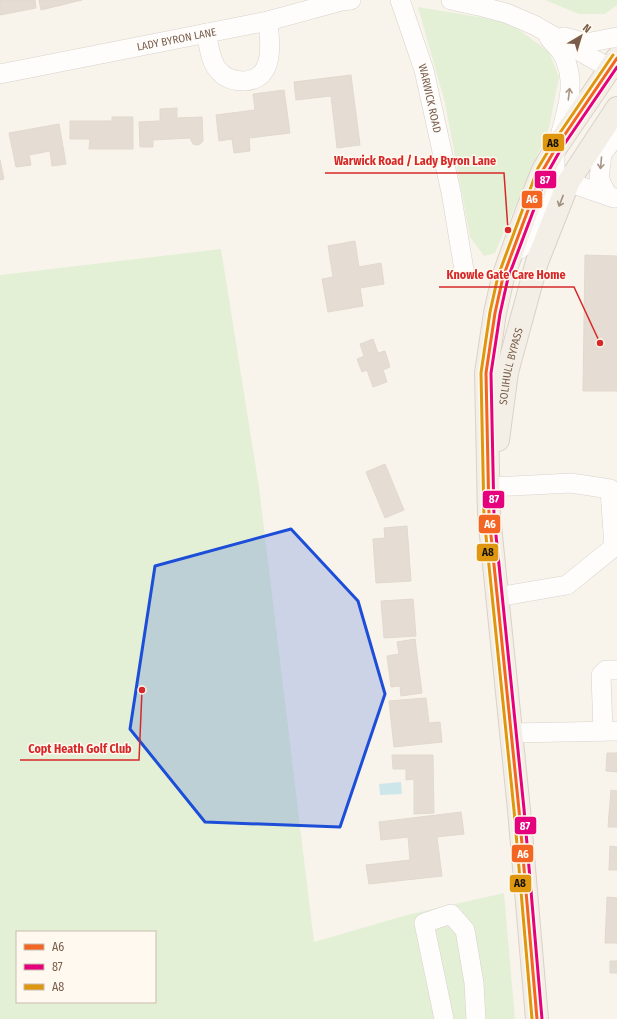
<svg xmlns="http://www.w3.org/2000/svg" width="617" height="1019" viewBox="0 0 617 1019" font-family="'Fira Sans Condensed',sans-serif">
<rect width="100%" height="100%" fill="#f8f4ec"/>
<path fill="#e4f0d6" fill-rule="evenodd" d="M545 0H617V5L605 14H579Z
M418 7 509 22 549 52 559 77 549 128 495 253 484 256 470 237 445 103Z
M221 249 259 487 314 942 407 915 504 893 515 1019H0V275ZM17 932H155V1002H17Z"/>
<path fill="#cde6ea" d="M401 782 402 794 380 795 379 784Z"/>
<path fill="#e5ddd3" stroke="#e2d8ce" d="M0 0H35L36 8 0 15Z
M39 0H82L41 10Z
M351 75 360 145 337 148 331 96 296 100 294 82Z
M284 90 290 133 249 138 250 151 234 153 232 139 219 141 216 115 255 110 253 94Z
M177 108V118L202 117 203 141 200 144 197 145 193 144 190 138 153 140V147H140L139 122 160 121V109Z
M112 117H133V149H89L90 139H70V121H112Z
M59 124 66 164 52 166 50 151 29 155 31 165 16 167 9 133Z
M0 160 4 179 0 180Z
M355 241 359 267 381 263 384 284 360 288 363 306 328 312 322 279 333 277 328 246Z
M585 255 617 256V391H583Z
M373 339 378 353 385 351 390 367 383 370 387 382 373 387 367 370 362 372 357 359 364 356 360 344Z
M385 464 404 510 385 518 366 472Z
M407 526 411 581 376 583 373 539 385 538 384 528Z
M413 599 416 636 384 638 381 601Z
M415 639 422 693 401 696 400 686 391 687 387 656 399 654 397 642Z
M426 698 429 723 440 722 442 742 394 747 389 701Z
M607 753H617V772L606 771Z
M392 755H433L434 813 414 814V779L406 780V769H393Z
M611 790 617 791V827H608Z
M461 812 464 834 437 837 442 876 369 884 366 865 410 860 408 837 381 840 379 822Z
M610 846 617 847V870H609Z
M607 897 617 898V943H605Z
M610 961H617V973H610Z"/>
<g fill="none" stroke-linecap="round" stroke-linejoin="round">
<defs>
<g id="minor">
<path id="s1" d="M400 0 424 70 451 192 464 270"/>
<path d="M451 0 483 7 506 13 534 25 609 68"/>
<path d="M206 33C209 45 210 62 219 71 225 78 235 81 244 81 276 79 270 42 268 21"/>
<path d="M564 37 586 43 617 37"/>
<path d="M549 38C554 44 560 49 563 55 578 83 566 112 559 140"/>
<path id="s2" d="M0 74 268 21 341 1 351 0"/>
<path d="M555 179 569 181 579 186 614 198"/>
<path d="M608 196 599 179 602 154 617 134"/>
<path d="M520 249 531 231 555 179V151"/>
<path d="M492 487 571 483 610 489 614 547 567 585 497 597"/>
<path d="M603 731 601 675 606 670H617"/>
<path d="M511 733 617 731"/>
<path d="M444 1019 424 923 451 914 465 930 474 983 476 1019"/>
</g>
<g id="major">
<path id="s3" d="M498 440 507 372 537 262 569 181 617 108"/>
<path d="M537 1019 519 810 489 516 486 373 495 313 503 277 526 213 543 170 557 146 617 58"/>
</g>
</defs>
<use href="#minor" stroke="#d7d1ca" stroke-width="20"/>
<use href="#major" stroke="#dad1c9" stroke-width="24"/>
<use href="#minor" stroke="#fefdfc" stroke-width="19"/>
<use href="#major" stroke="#f3efe6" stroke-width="22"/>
<defs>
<path id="bus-1" d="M537 1019 519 810 489 516 486 373 495 313 503 277 543 170 557 146 617 58"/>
<path id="bus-2" d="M542 1019 524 809 494 516 491 373 500 314 508 278 548 172 561 149 617 67"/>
<path id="bus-3" d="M532 1019 514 810 484 517 481 373 490 312 498 276 538 168 553 143 613 55"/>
</defs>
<use href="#bus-1" stroke="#fff9ef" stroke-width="6"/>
<use href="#bus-2" stroke="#fff9ef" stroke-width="6"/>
<use href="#bus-3" stroke="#fff9ef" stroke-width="6"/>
<use href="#bus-1" stroke="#f26522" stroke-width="3"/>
<use href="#bus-2" stroke="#e5007d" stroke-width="3"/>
<use href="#bus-3" stroke="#de970f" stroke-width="3"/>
</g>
<defs><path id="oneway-shaft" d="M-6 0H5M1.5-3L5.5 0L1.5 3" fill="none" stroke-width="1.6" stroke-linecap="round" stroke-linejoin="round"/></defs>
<g stroke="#a89588">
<use href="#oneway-shaft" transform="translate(569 94) rotate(-83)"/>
<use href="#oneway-shaft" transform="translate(601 163) rotate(95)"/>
</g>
<use stroke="#a49081" href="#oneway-shaft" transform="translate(561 201) rotate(111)"/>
<path fill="#1d4ed8" fill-opacity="0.2" stroke="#1d4ed8" stroke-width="3" stroke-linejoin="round" d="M291 529 358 601 385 694 340 827 205 822 130 729 155 566Z"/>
<g text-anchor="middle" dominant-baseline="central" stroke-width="3" stroke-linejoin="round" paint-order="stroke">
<g font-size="11" fill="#795d4a" stroke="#fff9ef">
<text stroke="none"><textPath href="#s2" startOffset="180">LADY BYRON LANE</textPath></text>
<text stroke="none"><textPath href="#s1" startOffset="103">WARWICK ROAD</textPath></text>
<text stroke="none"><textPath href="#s3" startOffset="75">SOLIHULL BYPASS</textPath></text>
</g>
</g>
<path fill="none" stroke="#d62828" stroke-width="1.5" d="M508 230L504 173H325M600 343L574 287H439M142 690L139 760H20"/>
<g fill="#d62828" stroke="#fff9ef" stroke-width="1.5">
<circle cx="508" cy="230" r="4"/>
<circle cx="600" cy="343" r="4"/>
<circle cx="142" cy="690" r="4"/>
</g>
<g font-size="12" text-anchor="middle" font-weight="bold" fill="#d62828" stroke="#fff9ef" stroke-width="3" stroke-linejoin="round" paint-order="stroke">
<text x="415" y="165">Warwick Road / Lady Byron Lane</text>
<text x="506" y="279">Knowle Gate Care Home</text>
<text x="80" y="753">Copt Heath Golf Club</text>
</g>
<g stroke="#fff9ef" stroke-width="1.5">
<rect x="542" y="133" width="23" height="19" rx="4" fill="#de970f"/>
<rect x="534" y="170" width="23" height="19" rx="4" fill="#e5007d"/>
<rect x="521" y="190" width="22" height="19" rx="4" fill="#f26522"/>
<rect x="482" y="490" width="23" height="19" rx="4" fill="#e5007d"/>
<rect x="478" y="514" width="23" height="20" rx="4" fill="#f26522"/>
<rect x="476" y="543" width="23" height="19" rx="4" fill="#de970f"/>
<rect x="514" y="816" width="23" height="19" rx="4" fill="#e5007d"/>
<rect x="511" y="844" width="23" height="19" rx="4" fill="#f26522"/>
<rect x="509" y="874" width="23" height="19" rx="4" fill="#de970f"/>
</g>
<g font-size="11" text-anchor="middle" font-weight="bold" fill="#fff">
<text x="545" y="184">87</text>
<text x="532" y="203">A6</text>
<text x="494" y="503">87</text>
<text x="490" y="528">A6</text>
<text x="525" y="830">87</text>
<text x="523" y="858">A6</text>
</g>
<g font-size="11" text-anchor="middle" font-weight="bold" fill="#111">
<text x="553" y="147">A8</text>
<text x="488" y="556">A8</text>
<text x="520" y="887">A8</text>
</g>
<rect x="16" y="931" width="140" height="72" fill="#fff9ef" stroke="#c9bbad"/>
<rect x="24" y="944" width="20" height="6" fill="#f26522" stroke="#c9bbad"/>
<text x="52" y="951" font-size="12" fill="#795d4a">A6</text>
<rect x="24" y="964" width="20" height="6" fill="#e5007d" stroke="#c9bbad"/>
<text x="52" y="971" font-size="12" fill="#795d4a">87</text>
<rect x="24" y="984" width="20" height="6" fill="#de970f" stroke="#c9bbad"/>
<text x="52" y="991" font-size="12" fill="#795d4a">A8</text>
<g transform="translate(581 36) rotate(38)" stroke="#fff9ef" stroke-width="3" paint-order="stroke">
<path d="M0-3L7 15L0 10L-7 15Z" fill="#795d4a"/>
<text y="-6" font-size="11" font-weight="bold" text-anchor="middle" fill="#795d4a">N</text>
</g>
</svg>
